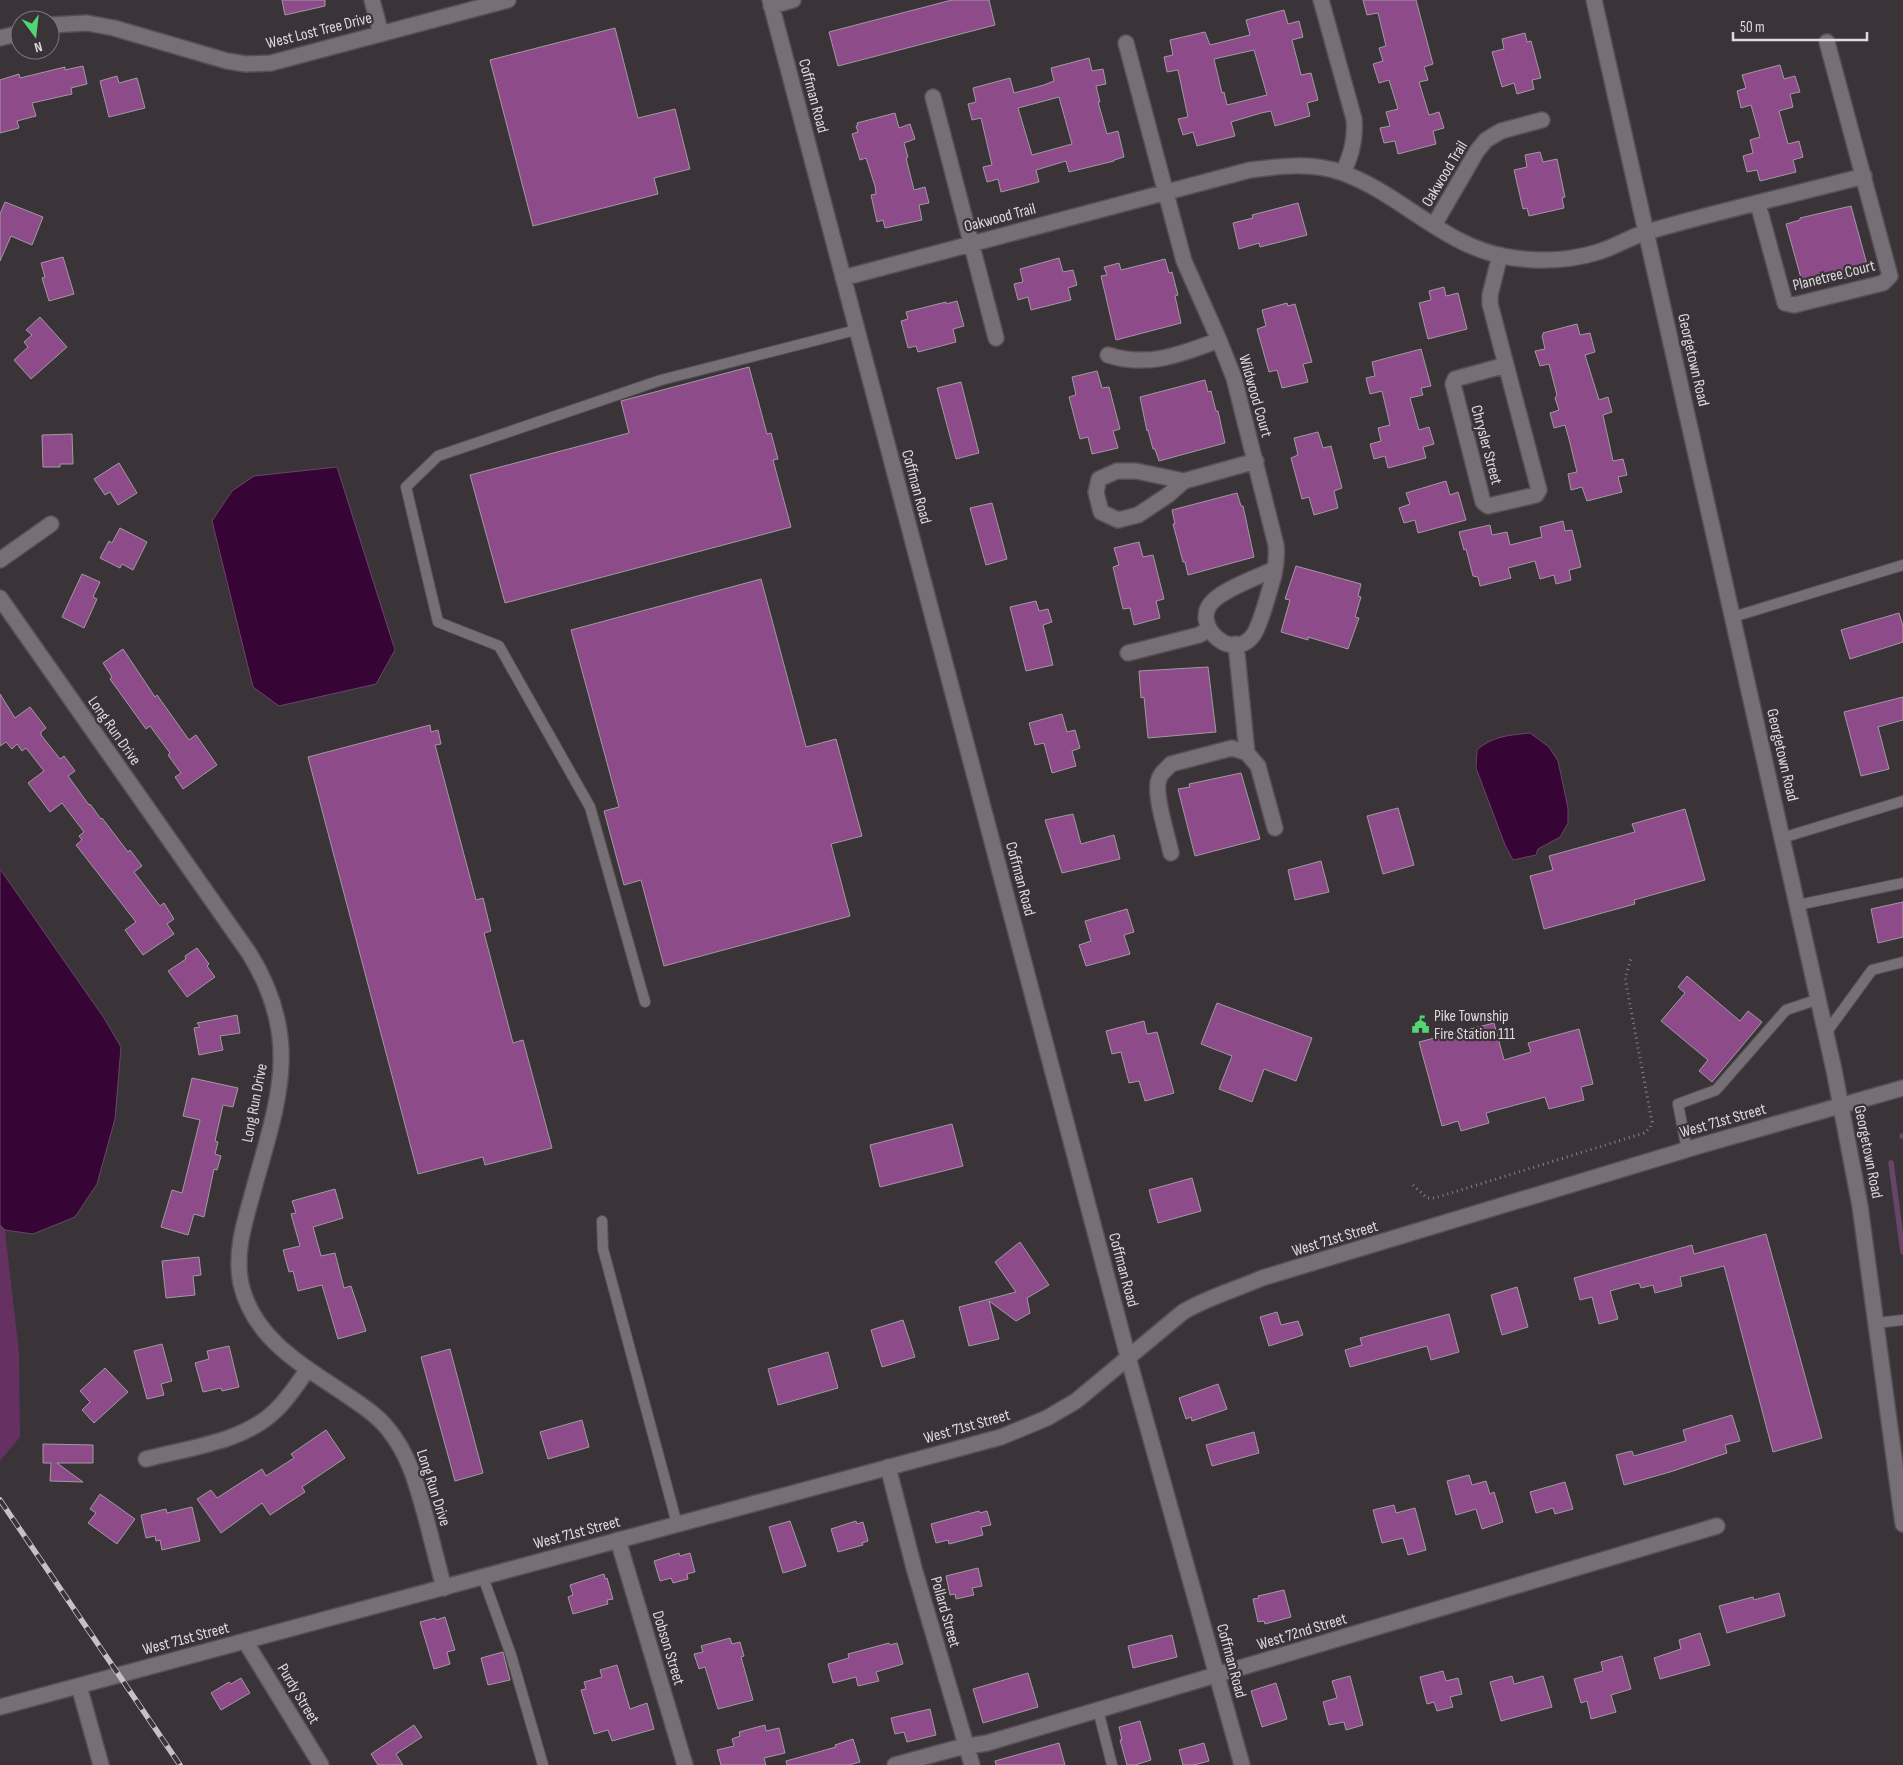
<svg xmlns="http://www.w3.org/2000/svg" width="1903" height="1765" viewBox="0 0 1903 1765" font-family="'Sofia Sans Condensed',sans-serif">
<rect width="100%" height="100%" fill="#3a3439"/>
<path fill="#643162" d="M0 1225 5 1230 19 1353 20 1437 0 1461Z"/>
<path fill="#360535" stroke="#684567" d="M337 467 395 650 376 684 279 706 253 687 212 521 232 491 254 476Z
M1530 733 1549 747 1558 761 1568 808V823L1560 837 1538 849 1536 855 1513 860 1505 845 1476 768 1477 750C1492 736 1511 735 1530 733Z
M0 869 104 1018 121 1047 115 1119 97 1184 75 1217 33 1234 5 1230 0 1225Z"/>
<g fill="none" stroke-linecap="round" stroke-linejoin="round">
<path stroke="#684567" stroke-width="5.5" d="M1902 1136H1903
M1891 1163 1903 1252"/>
</g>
<path fill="#8d4b8a" stroke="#a19aa1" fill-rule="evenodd" d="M282 0H325V6L285 15Z
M952 0H989L995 25 838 66 829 32Z
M1363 0H1416L1433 64 1424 67 1428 80 1419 82 1429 115 1439 112 1444 128 1433 131 1436 144 1398 154 1395 141 1384 143 1380 128 1390 126 1386 112 1398 109 1389 80 1379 83 1373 64 1383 61 1379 48 1386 46 1378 13 1367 15Z
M1284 10 1288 24 1299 21 1303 37 1292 40 1301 75 1311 73 1318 100 1307 103 1310 116 1275 126 1271 111 1261 113 1231 122 1235 136 1197 146 1193 132 1183 135 1178 119 1188 117 1178 70 1167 72 1164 57 1173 55 1170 40 1205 32 1210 45 1250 35 1246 20ZM1254 50 1267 95 1227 105 1224 92 1222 93 1214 59Z
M615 28 638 118 675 109 690 169 654 178 658 194 533 226 490 60Z
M1525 33 1527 42 1531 41 1541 78 1532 80 1534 89 1517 94 1514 83 1502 87 1492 52 1504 49 1502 39Z
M1089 58 1092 71 1103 69 1106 84 1096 86 1100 102H1098L1107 134 1118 131 1124 157 1114 160V161L1069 172 1066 161 1036 170 1039 182 1001 192 998 179 987 182 983 167 992 165 981 118 972 120 968 104 976 102 973 88 1010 78 1014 93 1044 85 1054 81 1051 68ZM1059 97 1072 144 1032 155 1018 108Z
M1780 65 1784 79 1795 76 1800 92 1790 94 1793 107 1779 111 1788 144 1799 141 1803 157 1793 160 1796 172 1760 181 1757 170 1747 172 1743 156 1753 153 1750 140 1760 137 1751 105 1741 108 1737 91 1746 88 1742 75Z
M83 66 87 84 71 88 72 94 32 103 36 116 17 121 19 128 0 133V80L19 74 20 78 65 67V70Z
M117 76 119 83 137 78 145 108 109 117 100 81Z
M895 113 899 128 910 124 915 139 904 143 908 157 906 158 914 190 925 187 929 203 919 205 922 220 885 228 883 220 877 222 871 195 876 194 875 186 866 158 860 160 852 134 858 132 856 126 858 125 857 123Z
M1540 152 1543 162 1557 159 1565 197 1562 198 1564 208 1529 216 1527 208 1523 209 1514 170 1527 167 1525 155Z
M5 202 43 217 32 245 11 236 0 261V214Z
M1298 203 1307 235 1260 247 1259 243 1239 249 1233 223 1253 218 1252 215Z
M1851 206 1869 272 1804 289 1786 224 1800 220V218Z
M63 257 74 294 49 301 42 278 45 277 41 263Z
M1059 258 1063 272 1073 270 1077 285 1068 288 1071 300 1031 310 1028 297 1018 300 1014 284 1023 282 1020 269Z
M1165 259 1169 273 1172 272 1178 295 1175 296 1181 323 1116 340 1101 276 1107 275 1104 267 1119 263 1121 270Z
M1444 287 1446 296 1458 293 1467 329 1428 339 1419 303 1431 300 1429 291Z
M957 301 964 326 953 329 956 342 918 352 916 346 908 348 901 321 908 319 906 312 946 302V304Z
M1287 303 1288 306 1295 304 1312 362 1303 364 1308 382 1282 388 1277 370 1269 372 1257 329 1266 326 1262 310Z
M40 317 67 347 31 379 14 360 28 347 24 342 32 335 26 330Z
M1577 324 1580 335 1590 333 1595 352 1585 355 1599 400 1608 397 1612 412 1603 415 1613 461 1623 459 1627 475 1618 477 1622 492 1587 501 1582 487 1571 490 1568 474 1577 472 1569 439 1565 425 1554 428 1550 413 1559 410 1555 398 1557 395 1549 364 1540 366 1535 351 1545 349 1542 336 1543 335V333Z
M1421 349 1431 386 1421 388 1423 395 1410 398 1419 430 1429 427 1434 444 1423 447 1426 458 1388 468 1385 456 1374 459 1370 444 1381 441 1378 428 1390 425 1382 391 1370 394 1366 378 1375 376 1372 362Z
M749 367 767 434 771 433 778 459 773 460 791 527 505 603 470 475 629 433 621 401Z
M1097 371 1102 388 1109 387 1120 429 1113 431 1118 448 1092 454 1088 437 1080 439 1069 397 1076 395 1072 377Z
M1205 380 1208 392 1211 391 1216 411H1218L1225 443 1159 461 1155 449H1153L1148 430 1147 431 1140 397Z
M961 382 979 453 956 459 937 388Z
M1318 432 1323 448 1331 446 1342 488 1334 491 1338 508 1314 515 1309 497 1302 499 1291 458 1298 455 1294 438Z
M72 434 73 464H60V467H43L42 435Z
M119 463 137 493 118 505 110 492 105 495 94 479Z
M1446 481 1450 495 1458 492 1466 520 1418 533 1415 520 1404 523 1399 508 1410 504 1406 493Z
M1237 493 1241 506H1243L1254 557 1188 575 1185 562H1183L1173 524H1175L1172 510Z
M992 503 1007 559 986 565 970 508Z
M1563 521 1565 531 1572 530 1581 567 1569 570 1571 580 1556 584 1554 575 1540 579 1535 561 1508 568 1511 578 1480 586 1478 577 1473 576 1466 549 1464 550 1459 532 1490 525 1492 535 1507 532 1510 545 1542 537 1540 527Z
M120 528 147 542 133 570 122 564 120 568 100 558 109 541 112 543Z
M1139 542 1143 557 1153 555 1164 599 1156 601 1160 618 1134 625 1130 608 1123 609 1113 567 1119 565 1114 548Z
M1296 566 1361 584 1358 596 1361 597 1355 617 1359 618 1348 649 1308 637V640L1281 632 1290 600 1285 599Z
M82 574 100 582 93 597 97 599 84 628 62 617Z
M761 579 806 747 836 739 862 836 831 844 850 916 664 966 641 880 624 885 604 811 619 807 571 630Z
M1036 601 1039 611 1048 609 1052 622 1043 625 1053 665 1026 671 1010 607Z
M1899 613 1903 626V642L1850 659 1841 630Z
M123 649 155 697 157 695 189 740 196 735 217 765 183 789 175 777 181 773 168 755 170 753 150 726 146 729 110 679 112 677 103 663Z
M1208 667 1216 732 1148 738 1144 697 1141 698 1139 671Z
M0 694 15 718 30 707 46 728 41 732V735L60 759 64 756 75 771 68 776 89 805 90 804 101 819 102 818 128 852 130 850 142 866 134 872 160 906 164 903 174 919 167 924 174 934 143 955 125 930 136 922 76 845 82 840 79 836 84 832 62 803 50 812 28 783 44 771 26 748 22 751 17 744 12 749 6 742 0 746Z
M1903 697V720L1878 727 1889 769 1861 776 1844 712Z
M1062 714 1067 732 1075 730 1080 748 1072 751 1076 766 1052 773 1044 743 1035 745 1029 723Z
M430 725 431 732 438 730 441 744 435 745 476 900 483 898 491 931 484 933 513 1043 523 1040 552 1148 485 1165 483 1157 418 1174 308 757Z
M1241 773 1260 839 1195 856 1178 789 1190 787 1189 784Z
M1398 808 1414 865 1383 874 1367 816Z
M1685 809 1705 880 1634 900 1635 904 1544 929 1530 876 1553 870 1549 856 1635 832 1632 824Z
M1073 814 1081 844 1114 835 1120 859 1062 873 1045 820Z
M1321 861 1329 892 1295 900 1288 870Z
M1903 902V937L1878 943 1871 909Z
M1127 909 1134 932 1124 935 1130 954 1086 966 1079 945 1091 941 1085 921Z
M197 948 209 964 207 966 215 977 187 997 168 971 186 959 185 956Z
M1687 976 1740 1021 1748 1011 1762 1022 1712 1082 1699 1071 1708 1060 1661 1021 1685 993 1678 987Z
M1217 1003 1312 1038 1296 1081 1264 1069 1252 1102 1219 1089 1232 1056 1201 1044Z
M237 1015 240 1033 220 1036 223 1050 199 1055 194 1028 200 1027 197 1023Z
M1144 1021 1147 1034 1157 1032 1174 1093 1145 1101 1139 1081 1129 1083 1121 1052 1112 1054 1106 1031Z
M1494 1023 1504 1060 1531 1052 1528 1043 1579 1029 1593 1084 1581 1087 1584 1100 1549 1109 1545 1097 1486 1113 1489 1123 1461 1131 1458 1121 1442 1126 1419 1042Z
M192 1078 238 1088 233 1107 223 1105 215 1141 218 1142 215 1154 221 1156 217 1170 214 1169 204 1217 194 1214 188 1235 161 1227 172 1190 182 1193 200 1120 183 1116Z
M952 1124 963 1166 880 1187 870 1145Z
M1192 1178 1201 1211 1158 1223 1149 1190Z
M335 1189 343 1218 313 1227 321 1256 335 1253 344 1288 351 1286 366 1331 338 1339 322 1285 298 1291 293 1271 289 1272 283 1250 300 1246 291 1214 296 1213 292 1201Z
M1766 1234 1822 1438 1773 1452 1724 1266 1680 1277 1682 1286 1655 1293 1653 1285 1641 1288 1639 1283 1610 1291 1618 1319 1599 1324 1592 1297 1580 1300 1574 1278 1692 1245 1694 1254Z
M1020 1242 1049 1285 1027 1298 1030 1313 1016 1321 989 1301 999 1339 969 1346 959 1307 1016 1292 995 1262Z
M199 1257 201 1275 193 1276 195 1295 166 1298 162 1261Z
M1517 1287 1528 1327 1502 1335 1491 1295Z
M1277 1312 1281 1325 1298 1321 1303 1335 1269 1346 1260 1317Z
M1449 1314 1459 1352 1431 1360 1427 1346 1350 1367 1345 1350 1362 1345 1360 1338Z
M903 1320 915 1357 882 1367 871 1330Z
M162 1344 172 1381 161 1384 164 1395 147 1399 134 1351Z
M229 1346 239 1387 222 1391 221 1388 203 1392 195 1363 209 1359 207 1351Z
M450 1349 483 1473 455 1481 421 1357Z
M828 1352 838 1388 778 1405 768 1369Z
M105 1368 128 1392 94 1423 82 1410 90 1402 80 1391Z
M1218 1384 1227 1409 1192 1421 1191 1417 1186 1419 1179 1398Z
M1732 1415 1740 1441 1725 1445 1727 1453 1670 1472 1624 1485 1616 1455 1632 1451 1634 1456 1686 1441 1683 1430Z
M582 1420 589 1447 548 1459 540 1432Z
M326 1430 345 1458 302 1487 305 1492 270 1515 262 1503 221 1533 197 1499 211 1490 217 1498 262 1469 266 1476 294 1458 291 1454Z
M1254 1432 1259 1453 1212 1466 1206 1445Z
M43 1444 93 1445V1463H57L83 1482 50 1481 51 1463H43Z
M1469 1475 1472 1485 1486 1481 1490 1494 1494 1492 1503 1522 1482 1529 1476 1509 1456 1515 1447 1481Z
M1565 1482 1573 1509 1555 1514 1553 1508 1536 1513 1530 1492Z
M100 1494 135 1519 117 1544 88 1523 96 1513 90 1509Z
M1394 1505 1396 1513 1415 1508 1426 1550 1408 1555 1403 1538 1382 1543 1373 1510Z
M192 1507 200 1541 162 1550 160 1540 156 1541 155 1536 146 1538 141 1515 166 1509 167 1513Z
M979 1511 980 1513 987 1511 991 1525 981 1527 983 1535 949 1544 948 1540 936 1543 931 1524Z
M790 1521 806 1566 783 1573 769 1527Z
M856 1521 857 1524 863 1522 868 1541 862 1543 863 1545 838 1552 831 1529Z
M679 1553 680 1556 690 1553 695 1572 687 1574 688 1579 673 1583 671 1578 660 1581 654 1561Z
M978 1568 982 1586 972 1588 974 1595 956 1599 955 1594 950 1595 946 1576Z
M604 1574 605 1579 607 1578 613 1599 607 1600 608 1604 573 1614 568 1597 573 1595 570 1585Z
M1284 1590 1291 1617 1265 1624 1264 1621 1258 1622 1253 1599 1259 1598 1258 1596Z
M1779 1593 1785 1616 1727 1633 1719 1606 1753 1597 1754 1600Z
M445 1617 455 1650 447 1652 450 1664 434 1669 420 1622 435 1618 436 1620Z
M1700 1633 1710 1665 1660 1679 1654 1658 1681 1649 1679 1640Z
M1172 1635 1177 1657 1133 1668 1128 1646Z
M730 1638 732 1644 740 1642 744 1656 741 1657 753 1700 718 1709 705 1667 699 1669 694 1654 703 1652 701 1646Z
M889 1643 890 1645 897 1643 903 1664 876 1672 879 1681 858 1686 856 1677 833 1683 828 1664 849 1658 848 1654Z
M503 1652 510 1680 488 1685 481 1658Z
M1622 1656 1631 1689 1611 1695 1616 1712 1591 1719 1587 1701 1581 1703 1574 1679 1603 1671 1601 1662Z
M617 1665 630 1709 647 1703 654 1729 612 1741 608 1730 594 1734 581 1690 586 1689 584 1682 602 1677 600 1670Z
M1443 1671 1446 1681 1458 1678 1462 1694 1450 1697 1453 1707 1437 1711 1434 1702 1427 1704 1420 1677Z
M1028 1673 1038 1707 983 1723 973 1689Z
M1350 1676 1363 1725 1346 1730 1344 1722 1329 1725 1323 1702 1337 1698 1332 1681Z
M1512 1676 1514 1684 1543 1676 1552 1707 1501 1721 1490 1682Z
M241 1678 250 1693 221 1710 211 1693 229 1682 231 1684Z
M1276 1683 1287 1719 1262 1727 1251 1691Z
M930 1709 936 1735 907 1742 904 1732 895 1734 891 1718Z
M1140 1721 1151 1760 1135 1765H1127L1120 1740H1122L1119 1727Z
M414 1725 422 1737 396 1754 403 1765H378L371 1754Z
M765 1725 766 1731 779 1728 785 1753 764 1758 766 1765H721L717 1750 734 1746 732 1739 740 1736 739 1732Z
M853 1739 860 1762 849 1765H787L786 1761 836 1747 835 1745Z
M1059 1743 1065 1765H996L995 1761Z
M1204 1743 1209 1761 1194 1765H1183L1179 1750Z"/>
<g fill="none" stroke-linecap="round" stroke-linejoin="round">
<defs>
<path id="service" d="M1733 617 1903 565
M1782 838 1903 801
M1798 905 1903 883
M645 1002 590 807 499 646 438 622 406 487 438 456 661 380 856 330
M1826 1033 1872 970 1903 962
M1687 1150 1678 1104 1716 1090 1786 1010 1819 999
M602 1221 603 1249 677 1524
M1877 1323 1903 1320
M483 1577 511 1655 543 1765
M1098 1710 1112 1765"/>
<path id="minor" d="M372 0 381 34
M770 0 1128 1357 1242 1765
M1321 0 1354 119C1356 139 1351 155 1343 173
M771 6 793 0
M50 25 87 23 114 28 227 61 246 64 271 63 508 0
M0 38 20 33
M1126 43 1184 261 1219 340 1234 378 1276 545C1277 555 1276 565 1274 575 1269 591 1262 621 1254 634 1233 665 1189 624 1213 601 1226 588 1258 577 1275 569
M933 97 996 338
M1758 204 1785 303 1794 305 1883 283 1890 276 1827 42
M1434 225 1477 151 1486 140 1501 131 1542 120
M1500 255 1490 295V304L1506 365
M843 278 1250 170C1281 166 1313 162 1343 173 1401 194 1445 247 1508 257 1538 262 1569 261 1598 252 1615 247 1630 237 1647 232 1718 211 1792 195 1864 176
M1108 355C1148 368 1182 354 1219 340
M1506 365 1539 490 1536 495 1488 506 1483 502 1453 384 1455 379Z
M1184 481 1136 471H1117L1099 479 1096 492 1101 512 1118 520 1138 515 1168 495 1184 481 1256 461
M0 560 51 524
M0 598 249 953C305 1043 276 1105 251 1199 243 1227 235 1255 241 1284 254 1341 306 1367 351 1398 364 1407 378 1416 388 1429 410 1456 417 1486 426 1518 432 1541 438 1565 444 1588
M1236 644 1247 753 1258 766 1275 828
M1128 653 1199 635 1209 629
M1171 853C1168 837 1153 793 1159 779 1161 772 1167 769 1171 764L1232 748 1247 753
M146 1459C187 1448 244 1442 275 1411 288 1399 298 1383 308 1369
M888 1467 914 1568 972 1765
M618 1540 685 1765
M245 1641 321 1765
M895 1765 957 1748 987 1743 1717 1526"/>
<path id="tertiary" d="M79 1686 101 1765"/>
<path id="secondary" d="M1594 0 1834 1070 1860 1206 1903 1524
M0 1707 1001 1437 1047 1418 1076 1401 1183 1312C1208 1297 1235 1290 1262 1278L1702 1145 1903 1088"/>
</defs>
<use href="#service" stroke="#565055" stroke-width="12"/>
<use href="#minor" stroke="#565055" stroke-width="18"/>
<use href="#tertiary" stroke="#565055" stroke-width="18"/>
<use href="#secondary" stroke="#565055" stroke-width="18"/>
<path stroke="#878286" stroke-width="3" stroke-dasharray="1 4" stroke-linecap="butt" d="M1413 1185 1427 1198H1435L1644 1133 1650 1128 1652 1122 1625 978 1631 959"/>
<use href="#service" stroke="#766f75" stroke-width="10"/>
<use href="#minor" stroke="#766f75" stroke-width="15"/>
<use href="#tertiary" stroke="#766f75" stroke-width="15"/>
<use href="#secondary" stroke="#766f75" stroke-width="15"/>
<defs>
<path id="rail" d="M0 1500 180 1765"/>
</defs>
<use href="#rail" stroke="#c6c1c5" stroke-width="5.5"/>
<use href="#rail" stroke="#3a3439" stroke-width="4" stroke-dasharray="11" stroke-linecap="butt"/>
</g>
<defs>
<symbol id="civic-bare" viewBox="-9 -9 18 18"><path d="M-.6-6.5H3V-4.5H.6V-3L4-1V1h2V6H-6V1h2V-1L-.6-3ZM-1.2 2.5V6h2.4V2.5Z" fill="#51d674" stroke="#3a3439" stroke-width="2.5" paint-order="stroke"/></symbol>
</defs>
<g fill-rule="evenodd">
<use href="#civic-bare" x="1408" y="1012" width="25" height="25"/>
</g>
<g text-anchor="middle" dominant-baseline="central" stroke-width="4.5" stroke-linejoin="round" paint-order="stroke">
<g font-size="16" fill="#dedadd" stroke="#3a3439">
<text transform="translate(319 31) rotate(-14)">West Lost Tree Drive</text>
<text transform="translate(813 96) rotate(75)">Coffman Road</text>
<text transform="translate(1445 174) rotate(-59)">Oakwood Trail</text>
<text transform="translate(1000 218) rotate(-15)">Oakwood Trail</text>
<text transform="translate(1834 276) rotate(-14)">Planetree Court</text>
<text transform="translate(1693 360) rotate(77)">Georgetown Road</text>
<text transform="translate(1255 396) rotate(74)">Wildwood Court</text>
<text transform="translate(1486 445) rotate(75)">Chrysler Street</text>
<text transform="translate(916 487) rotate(75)">Coffman Road</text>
<text transform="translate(114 731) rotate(55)">Long Run Drive</text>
<text transform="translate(1782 755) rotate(77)">Georgetown Road</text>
<text transform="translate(1020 879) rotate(75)">Coffman Road</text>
<text transform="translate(255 1103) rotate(-79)">Long Run Drive</text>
<text transform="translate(1723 1121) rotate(-16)">West 71st Street</text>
<text transform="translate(1868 1152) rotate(79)">Georgetown Road</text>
<text transform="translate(1335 1239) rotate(-17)">West 71st Street</text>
<text transform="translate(1123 1270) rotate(75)">Coffman Road</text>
<text transform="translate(967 1427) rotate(-16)">West 71st Street</text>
<text transform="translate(433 1488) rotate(72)">Long Run Drive</text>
<text transform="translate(577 1533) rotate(-15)">West 71st Street</text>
<text transform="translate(945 1612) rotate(74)">Pollard Street</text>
<text transform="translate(1302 1632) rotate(-17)">West 72nd Street</text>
<text transform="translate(186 1639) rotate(-15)">West 71st Street</text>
<text transform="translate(668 1648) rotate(73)">Dobson Street</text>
<text transform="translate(1231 1661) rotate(75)">Coffman Road</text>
<text transform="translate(298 1694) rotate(59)">Purdy Street</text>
</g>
<g font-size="16" fill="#dedadd" stroke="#3a3439" text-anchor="start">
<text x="1434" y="1016">Pike Township<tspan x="1434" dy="18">Fire Station 111</tspan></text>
</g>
</g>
<g transform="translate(35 35) rotate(165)"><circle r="24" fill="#3a3439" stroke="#7c767b"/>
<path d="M0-4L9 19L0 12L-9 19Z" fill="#51d674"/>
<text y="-8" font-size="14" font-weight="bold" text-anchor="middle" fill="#dedadd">N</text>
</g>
<path d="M1733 32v8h134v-8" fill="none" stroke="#dedadd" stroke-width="2.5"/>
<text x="1740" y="32" font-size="15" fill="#dedadd" stroke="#3a3439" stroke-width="4" paint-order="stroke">50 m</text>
</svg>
